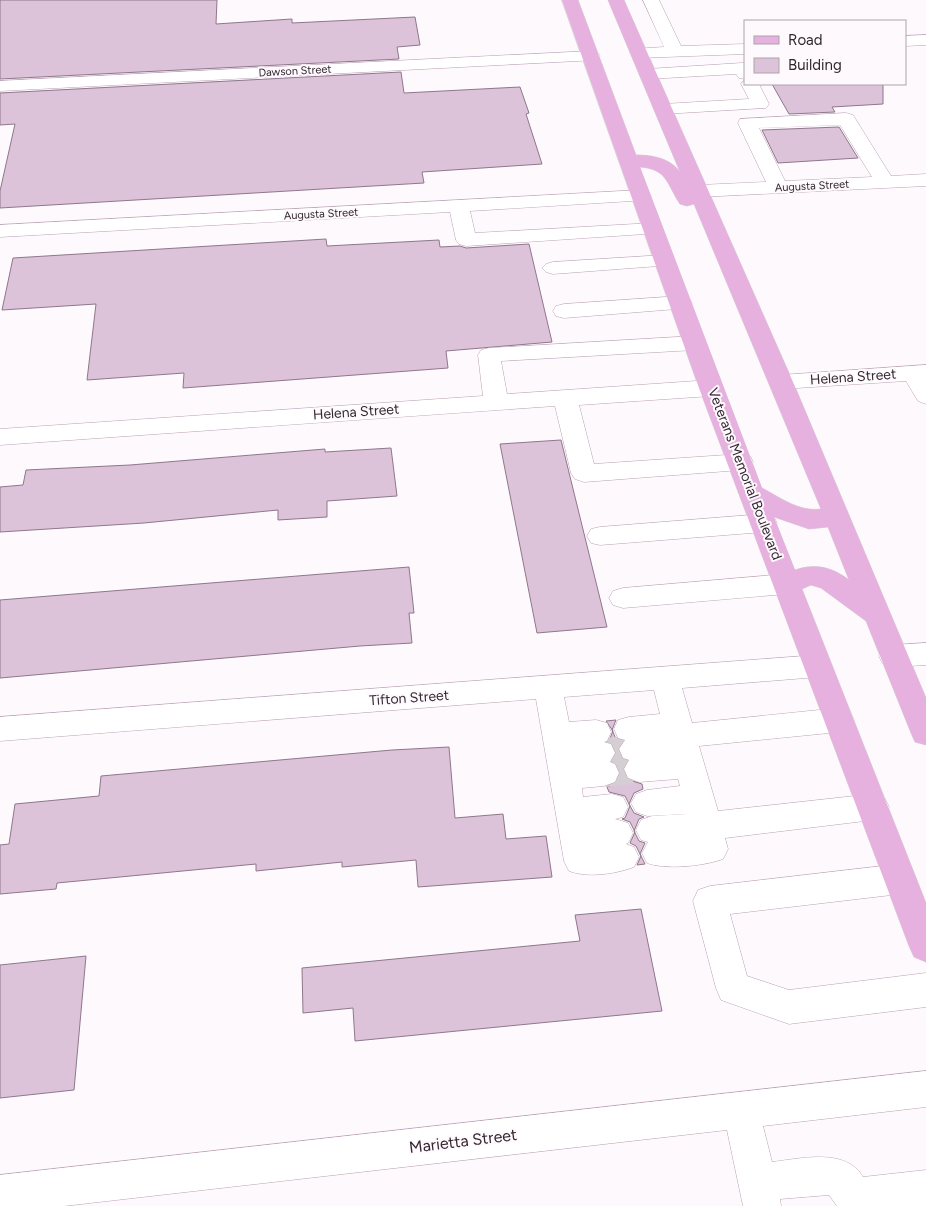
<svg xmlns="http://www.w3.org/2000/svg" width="926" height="1206" viewBox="0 0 926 1206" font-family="Figtree,sans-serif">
<rect width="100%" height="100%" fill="#fef9fd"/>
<path fill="#ddc3d9" stroke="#8f778b" d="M0 0H217L216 24 292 19V23L415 17 420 45 397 47 399 59 0 79Z
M401 72 404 93 520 87 529 113 526 114 542 164 422 172 424 183 0 208V191L15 124 0 125V93Z
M772 84H883V104L832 107 835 112 789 114Z
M839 127 858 158 778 163 762 130Z
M326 239 327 246 439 240 440 247 460 246 466 248 529 244 552 342 446 351 448 368 183 388 184 373 87 380 96 304 2 310 13 258Z
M561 440 607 627 537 633 500 444Z
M391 448 397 496 327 501V517L278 520V510L144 523 0 532V487L23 485 26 470 130 465 325 449V452Z
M409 567 414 613H409L412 643 360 646 0 678V600Z
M616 720 612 730 616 739 622 741 617 750 621 759 626 761 622 770 626 779 642 784 643 789 634 793 629 804 634 813 644 817 639 819 634 831 639 841 645 843 640 854 645 864 637 865 641 856 636 846 630 843 635 832 630 822 622 819 625 818 630 806 625 796 609 792 607 787 617 783 621 774 617 763 613 761 617 752 613 743 609 741 613 731 606 721Z
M449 747 455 818 503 814 506 839 546 836 552 877 418 887 416 860 342 867V862L256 871V864L57 883 56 889 0 894V845L9 844 15 804 99 796 101 776 392 750Z
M641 909 662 1011 355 1041 353 1008 303 1013 302 968 580 941 575 915Z
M86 956 74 1090 0 1098V965Z"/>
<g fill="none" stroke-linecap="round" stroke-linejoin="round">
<path stroke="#d5cfd4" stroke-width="28" stroke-dasharray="28 14" stroke-linecap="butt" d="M600 753 634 749
M604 773 639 769"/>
<defs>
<path id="minor" d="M643 0H659L681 46 745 44V54L639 58 633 57 630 53 633 49 664 47Z
M926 35V45L905 46V36Z
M591 51 597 52 600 56 597 60 0 91V81Z
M742 63H745V79L739 78 736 74 648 79 642 78 639 74 642 70 648 69Z
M745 80V84H759L769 104 766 108 663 114 657 113 654 109 657 105 663 104 749 99 741 84Z
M846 113 853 115 891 176 926 174V186L699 197 692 195 689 191 692 187 699 185 766 182 738 123 740 119ZM840 125 872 177 785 181 759 128Z
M641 190 648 192 651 196 648 200 470 211 475 233 653 223 660 225 663 229 660 233 466 246 459 244 456 240 450 212 0 237V225Z
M665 255 672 257 676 261 672 265 553 274 546 272 542 268 546 264 553 262Z
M681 296 689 298 692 303 689 308 564 318 556 316 553 311 556 306 564 304Z
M695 336 703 338 706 343 703 348 695 350 501 361 507 394 711 380 719 383 723 388 719 393 711 396 579 405 594 464 741 454 750 456 753 462 750 468 741 470 584 482 575 479 571 473 555 406 0 445V429L483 396 478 355 481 350 489 348Z
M926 365V404L918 401 906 381 781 389 773 387 769 382 773 377 781 375Z
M764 514 773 516 777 523 773 530 764 532 600 545 591 543 587 536 591 529 600 527Z
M786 574 796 577 800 584 796 591 786 594 623 608 613 605 609 598 613 591 623 588Z
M926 643V665L893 667 883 664 879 656 883 648 893 645Z
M818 655 828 658 832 666 828 674 818 677 682 688 692 723 839 708 849 711 854 720 849 729 839 732 699 746 718 811 873 794 884 797 889 807 884 817 873 820 725 838 728 849 723 859C704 866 666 870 647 863L642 853 648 842 641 840 636 830 641 820 652 816 687 814 647 816 636 812 631 803 636 794 647 790 680 786 678 779 639 782 628 778 624 769 629 760 623 758 619 749 625 740 618 738 614 729 618 720 629 717 660 714 654 690 564 697 569 722 596 720 607 723 611 732 607 741 604 742 611 744 615 753 610 762 615 764 619 773 615 782 604 786 582 788 583 797 612 794 623 797 628 807 623 817 615 819 628 823 633 833 628 843 626 844 634 847 639 857 634 867C615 874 588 878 569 871L564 861 536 699 0 741V717Z
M900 864 912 869 916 879 912 889 900 894 730 914 747 976 789 990 926 973V1007L789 1024 721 1000 716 988 693 901 698 890 710 886Z
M926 1071V1107L763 1126 772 1162C799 1159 846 1147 863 1177L926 1170V1206H837L829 1195 780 1199 781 1206H743L727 1130 64 1206H0V1175Z"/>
<path id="major" d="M562 0H578L636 155C652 155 670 158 680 172L608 0H624L793 382 926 698V745L915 742 911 733 866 621 821 588 811 585 802 589 926 903V962L914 957 909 946 699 388ZM640 167C668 169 667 185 680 204L687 206 694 204 821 509C799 512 781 498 762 488ZM774 517 809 529 828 527 849 580C832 567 815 563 795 570Z"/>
</defs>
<use href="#minor" stroke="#baa1b5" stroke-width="1"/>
<use href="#major" stroke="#d6d4d5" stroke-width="1"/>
<use href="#minor" fill="#fff" fill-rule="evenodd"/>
<use href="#major" fill="#e6b0df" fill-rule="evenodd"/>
</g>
<g text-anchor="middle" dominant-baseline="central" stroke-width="4" stroke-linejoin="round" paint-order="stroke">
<g font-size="11" fill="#31272f" stroke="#fef9fd">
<text transform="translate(295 71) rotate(-3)">Dawson Street</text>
<text transform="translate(812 186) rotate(-3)">Augusta Street</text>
<text transform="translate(321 214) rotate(-3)">Augusta Street</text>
</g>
<g font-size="14" fill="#31272f" stroke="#fef9fd">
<text transform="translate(853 377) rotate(-4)">Helena Street</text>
<text transform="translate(356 412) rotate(-4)">Helena Street</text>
<text transform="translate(745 474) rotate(69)">Veterans Memorial Boulevard</text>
<text transform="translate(409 698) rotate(-4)">Tifton Street</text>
</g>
<g font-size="16" fill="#31272f" stroke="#fef9fd">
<text transform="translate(463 1141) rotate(-7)">Marietta Street</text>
</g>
</g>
<rect x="744" y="20" width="162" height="65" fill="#fef9fd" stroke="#aca5ab"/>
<rect x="754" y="36" width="25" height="8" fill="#e6b0df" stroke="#aca5ab"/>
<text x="788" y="45" font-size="15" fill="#31272f">Road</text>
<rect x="754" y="58" width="25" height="15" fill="#ddc3d9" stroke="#aca5ab"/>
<text x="788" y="70" font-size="15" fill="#31272f">Building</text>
</svg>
